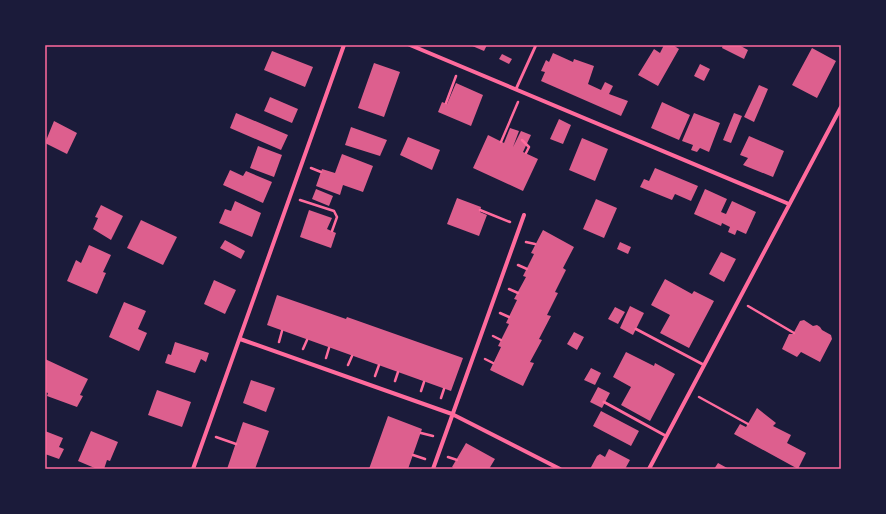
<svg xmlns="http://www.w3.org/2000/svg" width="886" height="514" viewBox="0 0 886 514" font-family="'Crimson Pro',serif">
<rect width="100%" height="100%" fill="#1b1b3a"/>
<path fill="#dd5f8e" d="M470 45H487L484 51Z
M664 45H673L679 49 658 86 638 75 654 49 660 53Z
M723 45H739L748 50 744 59 722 48Z
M812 48 836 61 817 98 792 85Z
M272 51 313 67 305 87 264 70Z
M553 53 573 62 574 59 594 66 588 84 601 90 605 82 613 86 609 94 628 101 621 116 541 81 545 72 541 71 546 60 549 62Z
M502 54 512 59 509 64 499 59Z
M374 63 400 72 384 117 358 108Z
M700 64 710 69 704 81 694 76Z
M456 83 483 95 471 126 438 112 442 102 447 104Z
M759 85 768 89 754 122 744 117Z
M270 97 298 109 292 123 264 111Z
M662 102 690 115 679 140 651 128Z
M236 113 288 135 281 150 230 128Z
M694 113 720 123 709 152 700 148 697 152 691 150 693 145 682 141Z
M734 113 742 116 731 143 723 140Z
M559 119 571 125 563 144 550 139Z
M54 121 77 133 67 154 45 143Z
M351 127 387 140 380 156 345 145Z
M510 128 519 131 513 147 521 131 531 135 523 152 538 159 523 191 473 168 488 135 504 143Z
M749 136 784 151 773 177 743 165 748 158 740 155Z
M408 137 440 150 432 170 400 155Z
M582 138 608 149 595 181 569 170Z
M258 146 282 155 274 177 250 168Z
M342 154 373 166 363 192 343 185 340 195 316 186 322 169 335 173Z
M655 168 698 186 691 201 675 194 672 200 640 187 644 179 649 181Z
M230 170 243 176 246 171 272 182 263 203 223 185Z
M316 189 333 196 329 206 312 199Z
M705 189 727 199 721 212 726 214 732 201 756 212 746 234 737 230 735 235 728 232 730 227 722 223 721 226 694 214Z
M457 198 481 207 480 212 487 215 479 236 447 224Z
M596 199 617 208 604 238 583 229Z
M235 201 261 213 252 237 219 223 225 209 231 211Z
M101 205 123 216 111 240 93 229 98 218 95 217Z
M309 210 332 218 327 229 336 233 331 248 300 237Z
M141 220 177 237 163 265 127 248Z
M543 230 574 247 563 268 566 270 555 292 558 293 547 315 551 316 539 339 542 340 530 362 534 363 523 386 490 370 501 347 498 346 509 324 506 323 517 300 514 299 526 277 523 276 534 254 531 253Z
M225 240 245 251 241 259 220 248Z
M620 242 631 247 628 254 617 249Z
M89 245 111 255 103 272 106 273 97 294 67 281 76 260 81 263Z
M721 252 736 259 724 282 709 274Z
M665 279 692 294 694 291 714 301 689 348 660 333 670 315 651 305Z
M214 280 236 290 225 314 204 304Z
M277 295 346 319 347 317 463 358 451 391 267 325Z
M124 302 146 311 138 329 147 333 139 351 109 337Z
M630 306 644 313 633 335 620 328Z
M615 307 625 312 618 324 608 319Z
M804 320 813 326 817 325 820 327 822 330 831 335 832 339 820 362 801 352 797 357 782 349 789 334H793L800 321Z
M574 332 584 337 577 350 567 344Z
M175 342 209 353 206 362 201 359 195 373 165 363 168 354 171 355Z
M626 352 654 366 655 363 675 374 650 421 621 405 631 387 613 377Z
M45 359 88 379 80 395 83 396 77 407 47 396 48 393 45 392Z
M591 368 601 373 595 385 584 380Z
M251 380 275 388 266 412 243 403Z
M598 387 610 393 602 408 590 402Z
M157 390 191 402 182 427 148 415Z
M757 408 776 423 773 426 791 435 787 443 806 453 798 469 734 434 740 424 746 427Z
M601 411 639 431 631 446 593 426Z
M388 416 422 429 408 469H369Z
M243 422 269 431 255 469H227Z
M45 431 63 438 59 447 64 449 59 459 45 454Z
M91 431 118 442 110 461 107 460 104 469H97L78 461Z
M466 443 495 459 489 469H455L452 467Z
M609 449 630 460 625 469H590L597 456 600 454 605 457Z
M718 463 729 469H714Z"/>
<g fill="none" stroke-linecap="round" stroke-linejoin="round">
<path stroke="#ff6b9d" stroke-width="2.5" d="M446 103 456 76
M522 140 529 147 526 153
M501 142 518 102
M311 168 321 172
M300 200 334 211 337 217 332 231
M480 210 510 222
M526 242 535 244
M518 265 527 269
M509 289 518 293
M748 306 794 333
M500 313 509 317
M493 336 501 340
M279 342 282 331
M303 349 307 340
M326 358 329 348
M485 359 493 363
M348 365 352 356
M375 376 379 365
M395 381 398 372
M421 391 424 382
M699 397 748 424
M441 398 444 389
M421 433 433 436
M216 437 236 444
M413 455 425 459
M448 457 457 460"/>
<path stroke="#ff6b9d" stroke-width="3" d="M516 89 536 45
M636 329 704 365
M604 402 666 436"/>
<path stroke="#ff6b9d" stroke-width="4" d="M410 45 789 204
M240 339 452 414 560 469
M193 469 344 45
M433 469 524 215
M649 469 841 107"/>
</g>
<rect width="886" height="514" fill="none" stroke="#1b1b3a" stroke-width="92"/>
<rect x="46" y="46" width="794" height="422" fill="none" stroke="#ff6b9d" stroke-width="1.5"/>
</svg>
